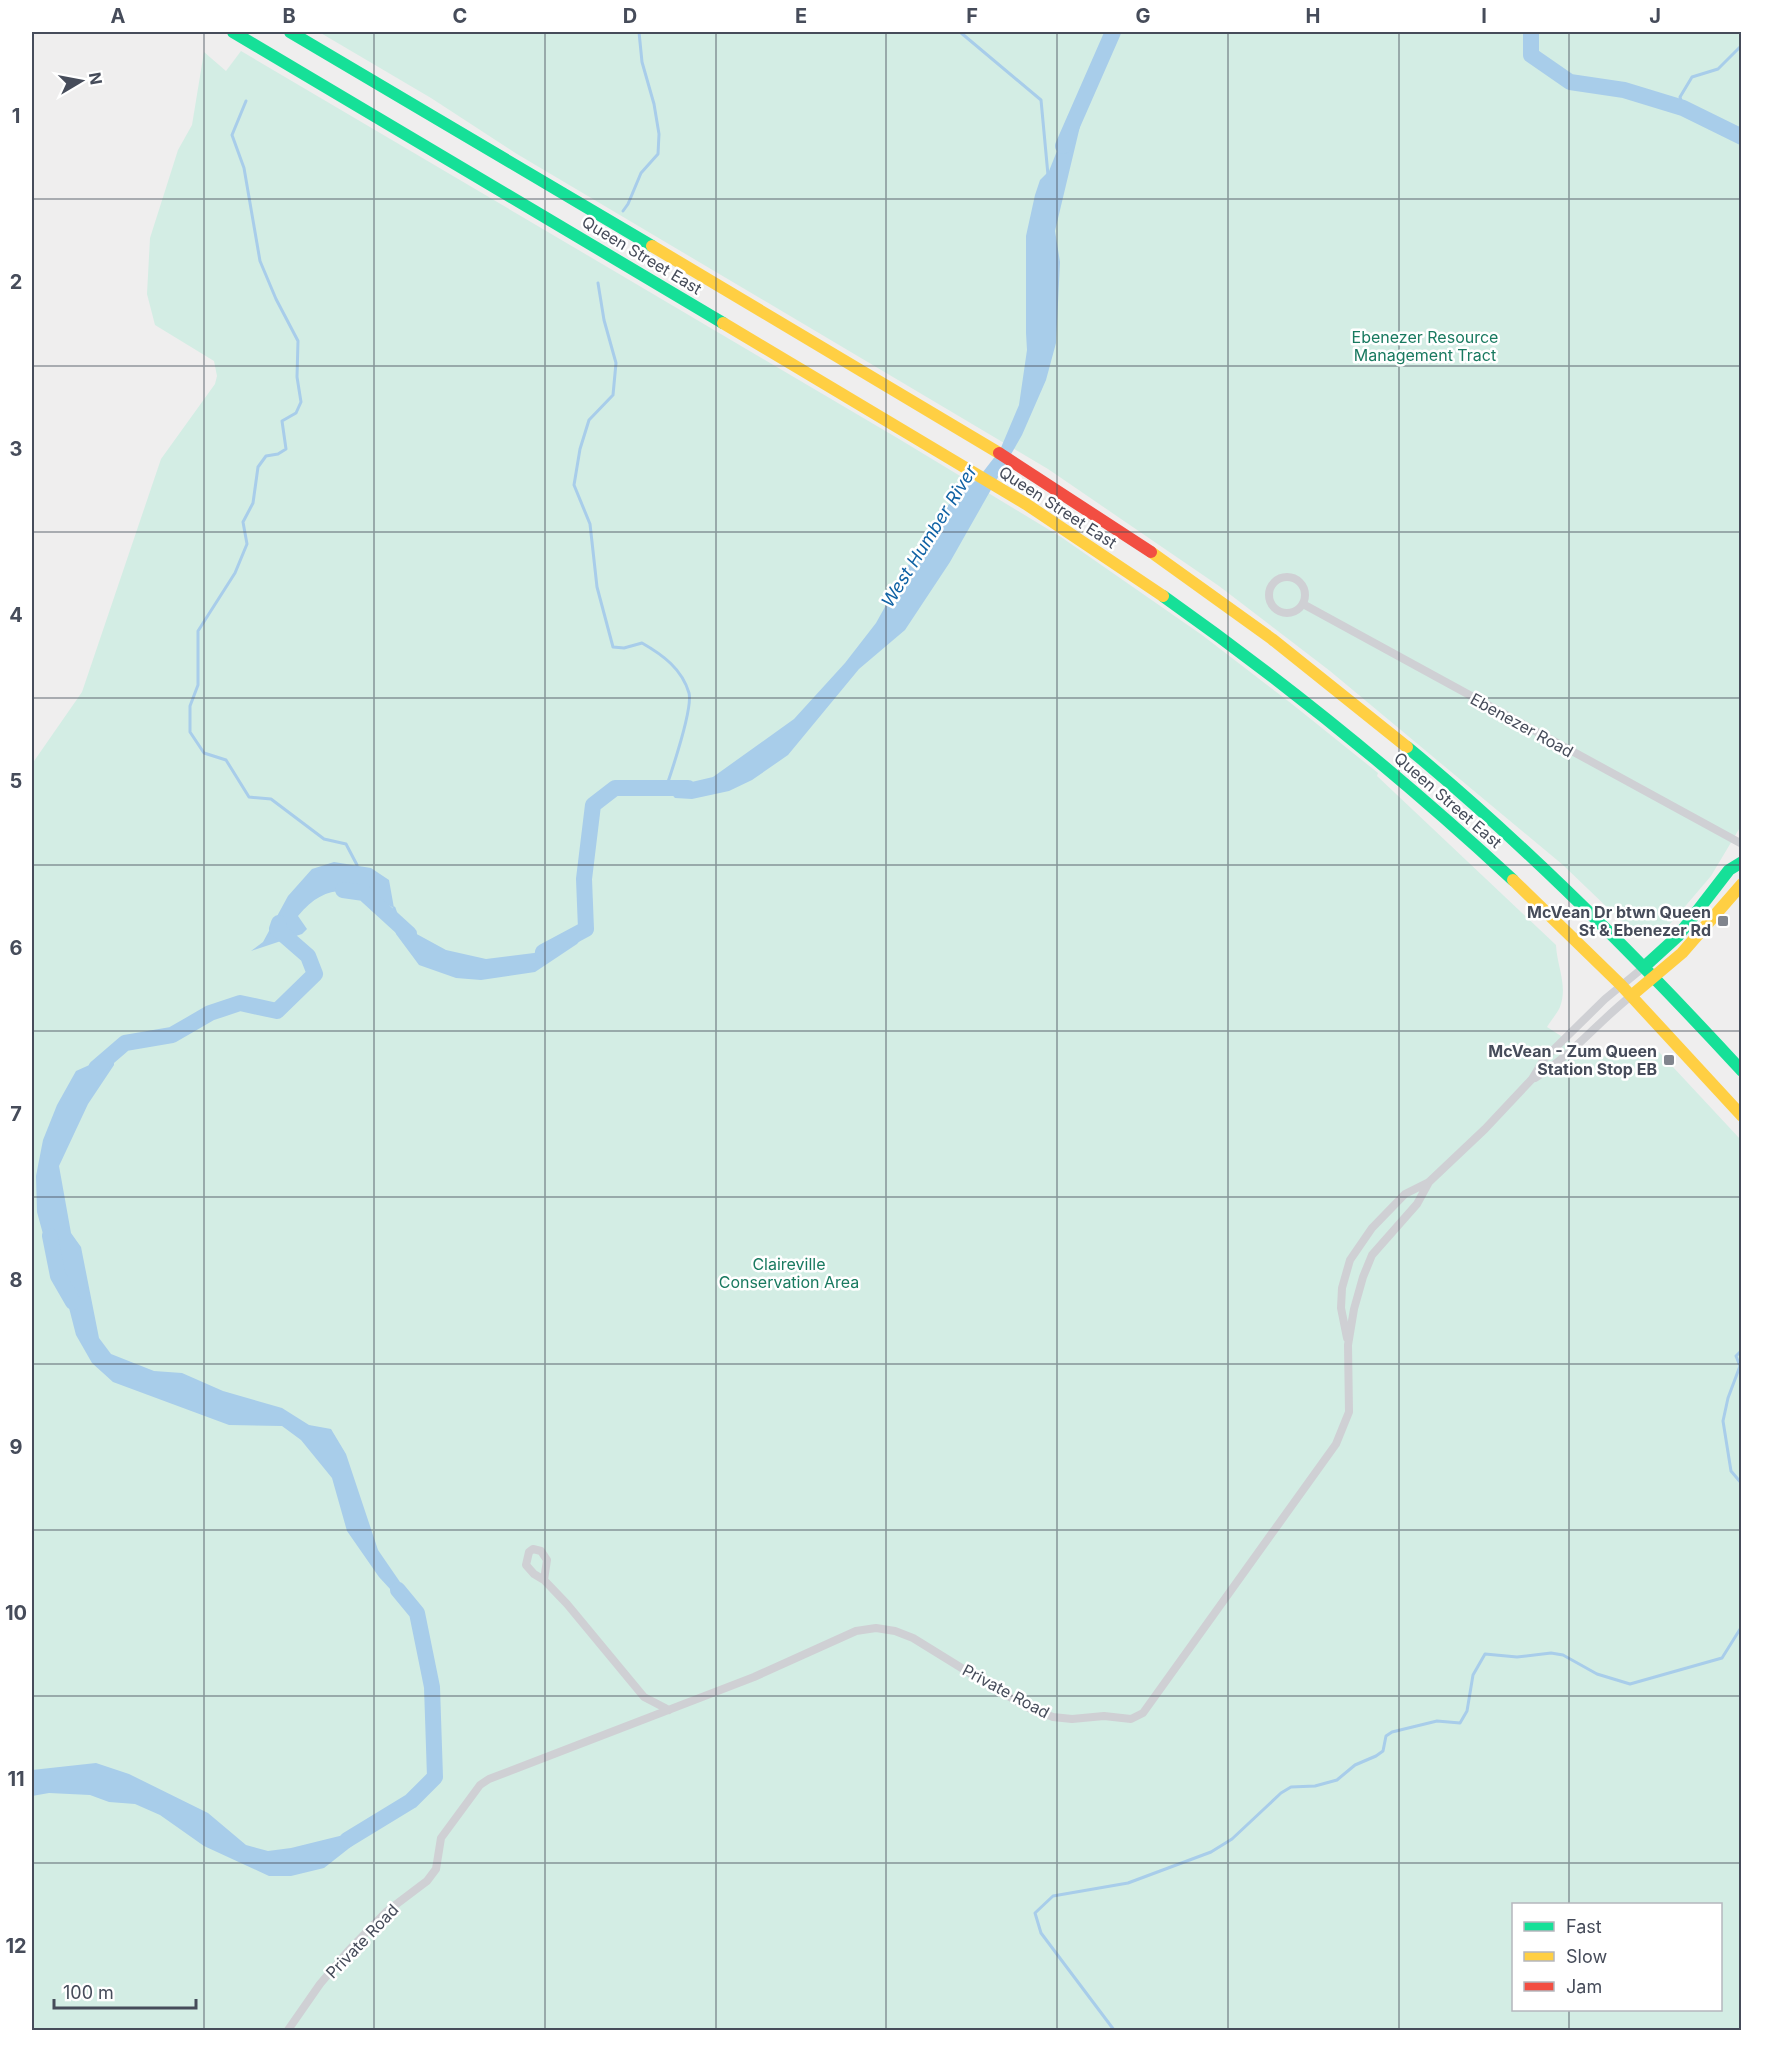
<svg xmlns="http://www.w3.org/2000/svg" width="1773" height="2062" viewBox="0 0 1773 2062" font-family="Inter,sans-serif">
<rect width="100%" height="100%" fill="#efeeee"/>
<path fill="#d3ede4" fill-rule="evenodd" d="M319 32H1741L1742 824 1711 876 1664 931 1653 936 1636 935 1563 865 1330 671 1219 586 1048 469 517 154 431 98Z
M241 51 899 439 1061 537 1202 635 1292 704 1378 773 1377 776 1556 945C1557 967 1568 985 1560 1007 1557 1014 1551 1020 1547 1027L1594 1057 1659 1052 1741 1140V2030H32V764L82 692 161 459 215 384 217 376 214 361 155 325 147 294 150 238 178 150 192 125 204 52 226 71ZM1514 1904H1720V2010H1514Z"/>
<path fill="#a8cdea" d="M1082 118 1055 231 1060 262 1056 343 1046 380 1022 435 950 562 905 630 859 669 788 755 752 780 729 791 692 799 675 798 666 788 713 777 794 719 845 663 876 623 919 546 962 486 976 481 1000 450 1019 405 1027 350 1026 333V236L1035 195 1040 180 1049 171 1065 131Z
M334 862 371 868 389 880 394 908C357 889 328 879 298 916L307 929 302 934 251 951 263 942 288 896 312 869Z
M396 914 413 932 446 950 486 959 534 953 562 942 590 921 591 928 577 944 535 972 481 980 456 978 419 965 396 934 392 918Z
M114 1054V1065L88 1104 59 1166 71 1233 81 1247 99 1338 111 1354 154 1371 182 1373 223 1391 282 1408 309 1425 331 1429 346 1454 378 1550 411 1598 412 1607 402 1602 379 1577 347 1531 332 1478 301 1440 282 1426 229 1425 113 1382 92 1363 76 1335 58 1265 43 1234 37 1212 36 1176 43 1140 57 1105 76 1071Z
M96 1763 129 1774 208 1813 246 1845 268 1851 291 1848 376 1827 324 1868 291 1876H269L204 1846 160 1815 135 1804 109 1802 90 1795 49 1793 32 1796V1770Z"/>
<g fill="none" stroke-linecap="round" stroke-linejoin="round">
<path stroke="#a8cdea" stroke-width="3" d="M960 32 1041 100 1048 175
M246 101 232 135 244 168 260 261 276 299 298 341 297 377 301 402 296 413 282 421 286 449 278 454 266 456 258 467 253 503 243 522 247 544 235 573 198 631V685L190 706V732L204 753 226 760 249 797 271 799 324 839 346 844 357 865
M1683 108 1680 97 1692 77 1718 69 1742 45
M623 211 628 204 641 173 658 154 659 134 654 104 642 62 639 32
M598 283 604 320 616 363 613 395 589 420 580 449 574 485 590 524 597 587 613 647 624 648 642 643C663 655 682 669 689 693 693 709 672 770 666 788
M394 908 396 914
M1742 1350 1736 1356 1740 1366 1728 1398 1723 1421 1731 1471 1742 1484
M1114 2030 1041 1933 1035 1913 1053 1896 1128 1883 1211 1852 1232 1839 1281 1793 1291 1787 1315 1786 1337 1780 1355 1765 1376 1756 1383 1751 1386 1736 1392 1732 1437 1721 1460 1723 1467 1711 1473 1675 1485 1654 1517 1657 1551 1653 1563 1655 1597 1674 1630 1684 1722 1658 1742 1626"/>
<path stroke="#a8cdea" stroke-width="16" d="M1531 32V55L1570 82 1624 90 1683 108 1742 137
M1063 146 1113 32
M343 890 364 893 409 934
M543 952 586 929 584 879 593 805 615 788H688
M96 1068 125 1043 172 1035 210 1013 240 1003 277 1011 315 974 308 956 277 929 279 923
M50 1236 58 1276 73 1302
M347 1840 411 1801 435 1777 432 1687 417 1613 398 1590"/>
<path stroke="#cfd0d4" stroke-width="8" d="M1269 595a18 18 0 1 1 36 0a18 18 0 1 1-36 0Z
M1303 604 1742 844
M1535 1078C1571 1056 1598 1022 1631 996
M1347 1338 1341 1308 1342 1288 1350 1260 1372 1228 1405 1194 1429 1182 1485 1129 1532 1079 1544 1059 1605 999 1644 967
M544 1580 534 1574 526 1565 529 1552 533 1549 541 1551 547 1560 544 1580 567 1604 644 1697 669 1710
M288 2030 320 1984 348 1951 386 1912 427 1881 436 1869 441 1838 480 1785 489 1779 754 1677 856 1631 876 1628 895 1631 913 1638 994 1688 1029 1708 1053 1717 1072 1719 1104 1716 1131 1719 1143 1713 1336 1444 1349 1412 1348 1345 1354 1309 1363 1277 1372 1255 1417 1204 1429 1182"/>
<path stroke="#16e098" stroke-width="12" d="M233 32 723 323
M290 32 652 246
M1163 596C1286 683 1403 778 1513 880
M1407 747C1527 846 1637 957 1742 1071
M1644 967 1678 936 1729 870 1742 862"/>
<path stroke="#ffcf43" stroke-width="12" d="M652 246 999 453
M723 323 1026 504 1163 596
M1151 552 1272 639 1407 747
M1513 880 1621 985 1742 1116
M1631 996 1682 953 1742 884"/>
<path stroke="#f24e42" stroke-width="12" d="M999 453 1151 552"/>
</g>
<path fill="none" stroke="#464c5a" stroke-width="1.5" stroke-opacity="0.55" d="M204 32V2030M374 32V2030M545 32V2030M716 32V2030M886 32V2030M1057 32V2030M1228 32V2030M1399 32V2030M1569 32V1904M32 199H1742M32 366H1742M32 532H1742M32 698H1742M32 865H1742M32 1031H1742M32 1197H1742M32 1364H1742M32 1530H1742M32 1696H1742M32 1863H1742M1569 2010V2030"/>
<g fill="#81858e" stroke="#fff" stroke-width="2">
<rect x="1717" y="915" width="12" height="12" rx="3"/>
<rect x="1663" y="1054" width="12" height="12" rx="3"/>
</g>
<g text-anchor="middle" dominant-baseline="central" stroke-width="5" stroke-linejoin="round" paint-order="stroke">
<g font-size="16" fill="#464c5a" stroke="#fff">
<text transform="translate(642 255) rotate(31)">Queen Street East</text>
<text transform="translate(1058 507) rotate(33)">Queen Street East</text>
<text transform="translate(1522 725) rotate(29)">Ebenezer Road</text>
<text transform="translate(1448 800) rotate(41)">Queen Street East</text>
<text transform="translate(1006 1691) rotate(28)">Private Road</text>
<text transform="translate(362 1941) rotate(-46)">Private Road</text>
</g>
<g font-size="16" fill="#197a60" stroke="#fff">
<text x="1425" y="337">Ebenezer Resource<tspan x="1425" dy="18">Management Tract</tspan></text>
<text x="789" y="1264">Claireville<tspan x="789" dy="18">Conservation Area</tspan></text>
</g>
<g font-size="16" font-weight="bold" fill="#464c5a" stroke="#fff" text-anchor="end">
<text x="1711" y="912">McVean Dr btwn Queen<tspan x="1711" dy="18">St &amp; Ebenezer Rd</tspan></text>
<text x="1657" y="1051">McVean - Zum Queen<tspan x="1657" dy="18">Station Stop EB</tspan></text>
</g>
<g font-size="18" font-style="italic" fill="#1062a4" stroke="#fff">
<text transform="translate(929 536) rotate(-58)">West Humber River</text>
</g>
</g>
<rect width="1773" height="2062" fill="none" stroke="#ffffff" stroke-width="66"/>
<rect x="1512" y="1903" width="210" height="108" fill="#ffffff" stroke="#b5b7bd" stroke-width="1.5"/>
<rect x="1524" y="1922" width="30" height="9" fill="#16e098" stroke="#b5b7bd" stroke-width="1.5"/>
<text x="1566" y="1933" font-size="18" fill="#464c5a">Fast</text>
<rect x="1524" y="1952" width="30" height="9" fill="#ffcf43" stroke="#b5b7bd" stroke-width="1.5"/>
<text x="1566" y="1963" font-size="18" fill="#464c5a">Slow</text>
<rect x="1524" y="1982" width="30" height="9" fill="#f24e42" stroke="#b5b7bd" stroke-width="1.5"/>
<text x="1566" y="1993" font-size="18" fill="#464c5a">Jam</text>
<g transform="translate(81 81) rotate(80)" stroke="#ffffff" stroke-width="4.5" paint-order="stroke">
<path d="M0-4.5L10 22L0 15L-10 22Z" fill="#464c5a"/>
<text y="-9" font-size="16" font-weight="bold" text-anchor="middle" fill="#464c5a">N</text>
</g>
<path d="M54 1999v9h142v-9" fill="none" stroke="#464c5a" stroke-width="3"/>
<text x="63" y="1999" font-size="18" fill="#464c5a" stroke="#ffffff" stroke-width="4.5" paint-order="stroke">100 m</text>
<rect x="33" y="33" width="1707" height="1996" fill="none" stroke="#464c5a" stroke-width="2"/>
<g font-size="20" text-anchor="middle" font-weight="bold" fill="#464c5a">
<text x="118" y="23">A</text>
<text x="289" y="23">B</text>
<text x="460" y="23">C</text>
<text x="630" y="23">D</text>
<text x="801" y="23">E</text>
<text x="972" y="23">F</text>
<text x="1143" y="23">G</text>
<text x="1313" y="23">H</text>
<text x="1484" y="23">I</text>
<text x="1655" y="23">J</text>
<text x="16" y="123">1</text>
<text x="16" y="289">2</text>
<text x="16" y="456">3</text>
<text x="16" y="622">4</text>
<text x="16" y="788">5</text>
<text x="16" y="955">6</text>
<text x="16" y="1121">7</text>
<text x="16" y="1287">8</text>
<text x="16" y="1454">9</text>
<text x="16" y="1620">10</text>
<text x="16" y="1786">11</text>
<text x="16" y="1953">12</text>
</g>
</svg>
